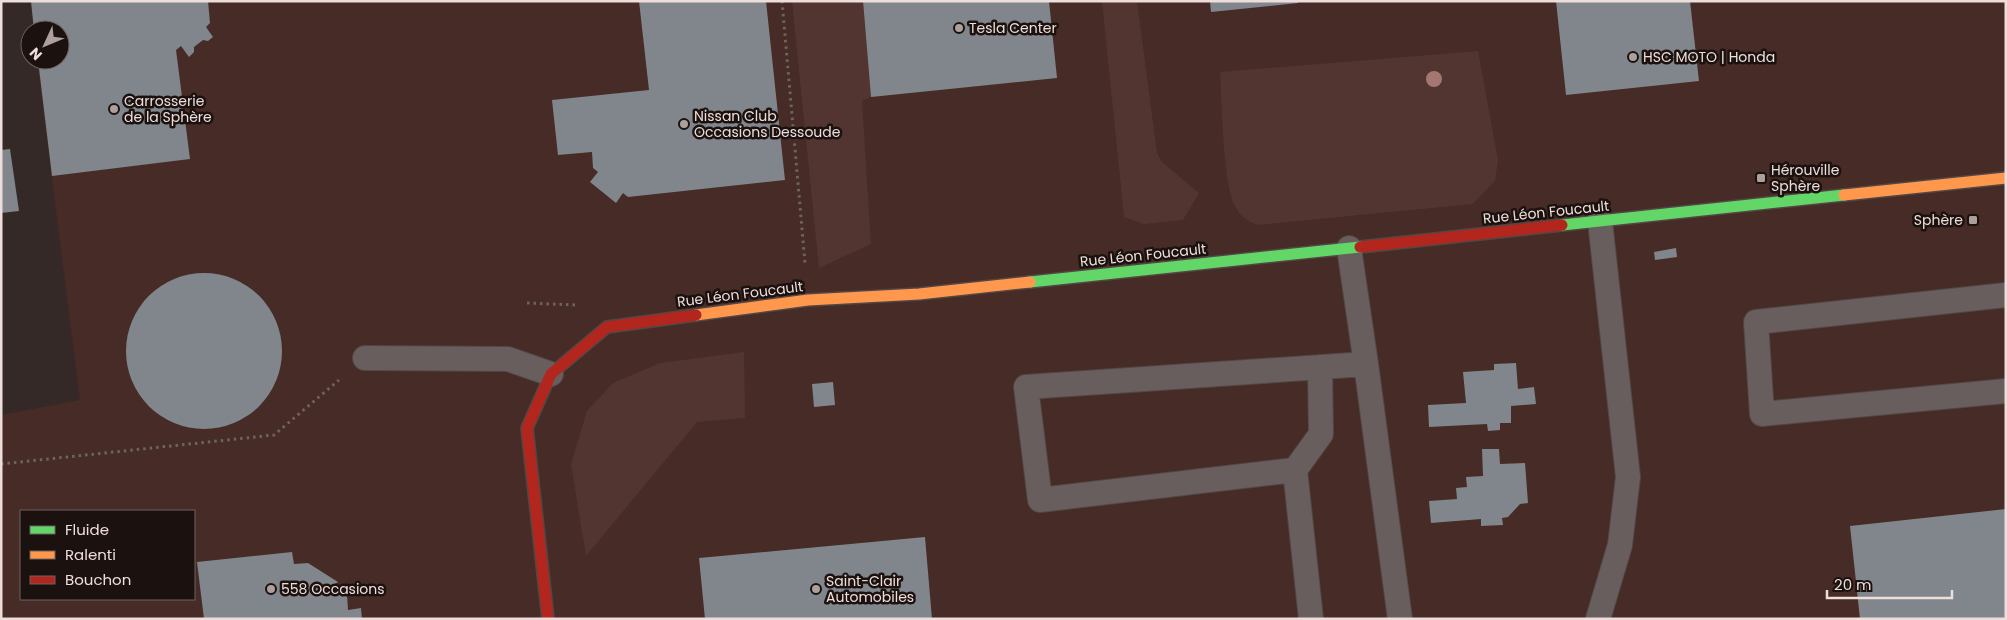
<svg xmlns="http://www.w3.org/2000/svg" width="2007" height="620" viewBox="0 0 2007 620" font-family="Poppins,sans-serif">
<rect width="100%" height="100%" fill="#352927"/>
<path fill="#462b26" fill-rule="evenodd" d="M30 1H2006V619H1V415L80 400 37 60H60V30H34ZM21 511H194V599H21Z"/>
<path fill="#523530" d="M792 1H863L871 97 862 101 871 244 819 268Z
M1102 1H1137L1157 153 1162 162 1199 193 1183 220 1144 224 1124 217Z
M1478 51 1498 160 1495 181 1473 204 1258 225C1248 221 1240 217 1235 206 1223 185 1222 100 1220 72Z
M744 352 745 418 697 422 586 556 571 464 587 411 613 383 660 363Z"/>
<path fill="#80868b" d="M31 1H208L210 23 206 27 213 37 208 41 203 40 194 47V52L189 57 181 46 176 50 190 159 52 176 38 60H60V30H34Z
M639 1H766L785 180 628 197 623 193 616 203 590 182 598 172 593 168 592 152 558 155 552 100 649 90Z
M863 1H1049L1057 78 871 97Z
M1210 1H1298V3L1211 12Z
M1556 1H1690L1699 81 1566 95Z
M10 149 19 211 1 213V150Z
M1676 248 1677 257 1655 260 1654 252Z
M126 351a78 78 0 1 1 156 0a78 78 0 1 1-156 0Z
M1516 363 1518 389 1534 387 1536 404 1511 406V423H1500V430L1488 431 1487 424 1429 427 1428 405 1466 403 1463 372 1494 370V364Z
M833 382 835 405 814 407 812 384Z
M1482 449H1499L1500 464 1525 463 1528 503 1520 504 1508 517 1502 518 1503 525 1481 526V519L1431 523 1429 501 1457 499 1456 488 1467 487 1466 477 1483 476Z
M2006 509V619H1860L1850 526Z
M925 537 932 619H705L699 558Z
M292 552 294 564 308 563 338 582 335 584 347 594 348 610 361 608 362 619H204L197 562Z"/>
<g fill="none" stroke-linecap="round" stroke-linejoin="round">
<defs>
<path id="lane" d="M2006 295 1756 322 1762 414 2006 391
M365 358 508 359 551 374
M1366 364 1400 619
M1295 470 1321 434 1320 367
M1311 619 1295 470 1040 500 1026 387 1366 364 1349 248
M1598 619 1620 545 1628 477 1600 221"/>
<path id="fast" d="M1562 225 1844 195
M1030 282 1360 247"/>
<path id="slow" d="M1844 195 2006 178
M696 315 808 300 919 294 1030 282"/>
<path id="jam" d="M1360 247 1562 225
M548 619 527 428 551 374 607 327 696 315"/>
</defs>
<use href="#lane" stroke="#524745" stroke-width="26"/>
<use href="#fast" stroke="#524745" stroke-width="14"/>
<use href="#slow" stroke="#524745" stroke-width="14"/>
<use href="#jam" stroke="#524745" stroke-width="14"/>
<path stroke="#6d6462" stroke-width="3" stroke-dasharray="2.5 4" stroke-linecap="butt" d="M782 1 805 263
M527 303 576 305
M1 464 274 435 339 380"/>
<use href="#lane" stroke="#685e5d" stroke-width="24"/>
<use href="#fast" stroke="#63d668" stroke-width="11"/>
<use href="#slow" stroke="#ff974d" stroke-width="11"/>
<use href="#jam" stroke="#b3261e" stroke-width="11"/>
</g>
<circle fill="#a47770" cx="1434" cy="79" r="8"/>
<g fill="#ad9f9c" stroke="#1b110f" stroke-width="2">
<circle cx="959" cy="28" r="5"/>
<circle cx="1633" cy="57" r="5"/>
<circle cx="114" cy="109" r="5"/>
<circle cx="684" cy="124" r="5"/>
<rect x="1756" y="173" width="10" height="10" rx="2.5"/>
<rect x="1968" y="215" width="10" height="10" rx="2.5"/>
<circle cx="271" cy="589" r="5"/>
<circle cx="816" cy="589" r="5"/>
</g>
<g text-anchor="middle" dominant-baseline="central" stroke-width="5" stroke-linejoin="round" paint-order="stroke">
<g font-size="14" fill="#eededb" stroke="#1b110f" text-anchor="start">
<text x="969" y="28">Tesla Center</text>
<text x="1643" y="57">HSC MOTO | Honda</text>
<text x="124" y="101">Carrosserie<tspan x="124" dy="16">de la Sphère</tspan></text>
<text x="694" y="116">Nissan Club<tspan x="694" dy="16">Occasions Dessoude</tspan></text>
<text x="1771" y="170">Hérouville<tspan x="1771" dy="16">Sphère</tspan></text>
<text x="1963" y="220" text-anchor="end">Sphère</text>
<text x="826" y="581">Saint-Clair<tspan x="826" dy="16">Automobiles</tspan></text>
<text x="281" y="589">558 Occasions</text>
</g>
<g font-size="14" fill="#eededb" stroke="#1b110f">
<text transform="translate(1546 212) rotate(-6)">Rue Léon Foucault</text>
<text transform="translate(1143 255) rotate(-6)">Rue Léon Foucault</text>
<text transform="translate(740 294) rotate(-7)">Rue Léon Foucault</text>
</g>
</g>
<rect width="2007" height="620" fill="none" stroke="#eededb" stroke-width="5"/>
<rect x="20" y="510" width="175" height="90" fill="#1b110f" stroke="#6f6361"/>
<rect x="30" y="526" width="25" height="8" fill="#63d668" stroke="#6f6361"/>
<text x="65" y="535" font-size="15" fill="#eededb">Fluide</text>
<rect x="30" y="551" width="25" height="8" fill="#ff974d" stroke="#6f6361"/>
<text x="65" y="560" font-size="15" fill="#eededb">Ralenti</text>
<rect x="30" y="576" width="25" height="8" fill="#b3261e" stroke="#6f6361"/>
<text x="65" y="585" font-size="15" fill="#eededb">Bouchon</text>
<g transform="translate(45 45) rotate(226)"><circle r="24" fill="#1b110f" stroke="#6f6361"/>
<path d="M0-4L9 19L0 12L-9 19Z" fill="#ad9f9c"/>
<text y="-8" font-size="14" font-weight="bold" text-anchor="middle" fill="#eededb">N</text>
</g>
<path d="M1827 590v8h125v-8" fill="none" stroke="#eededb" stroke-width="2.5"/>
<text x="1834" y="590" font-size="15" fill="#eededb" stroke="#1b110f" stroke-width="4" paint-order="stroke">20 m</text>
</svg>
